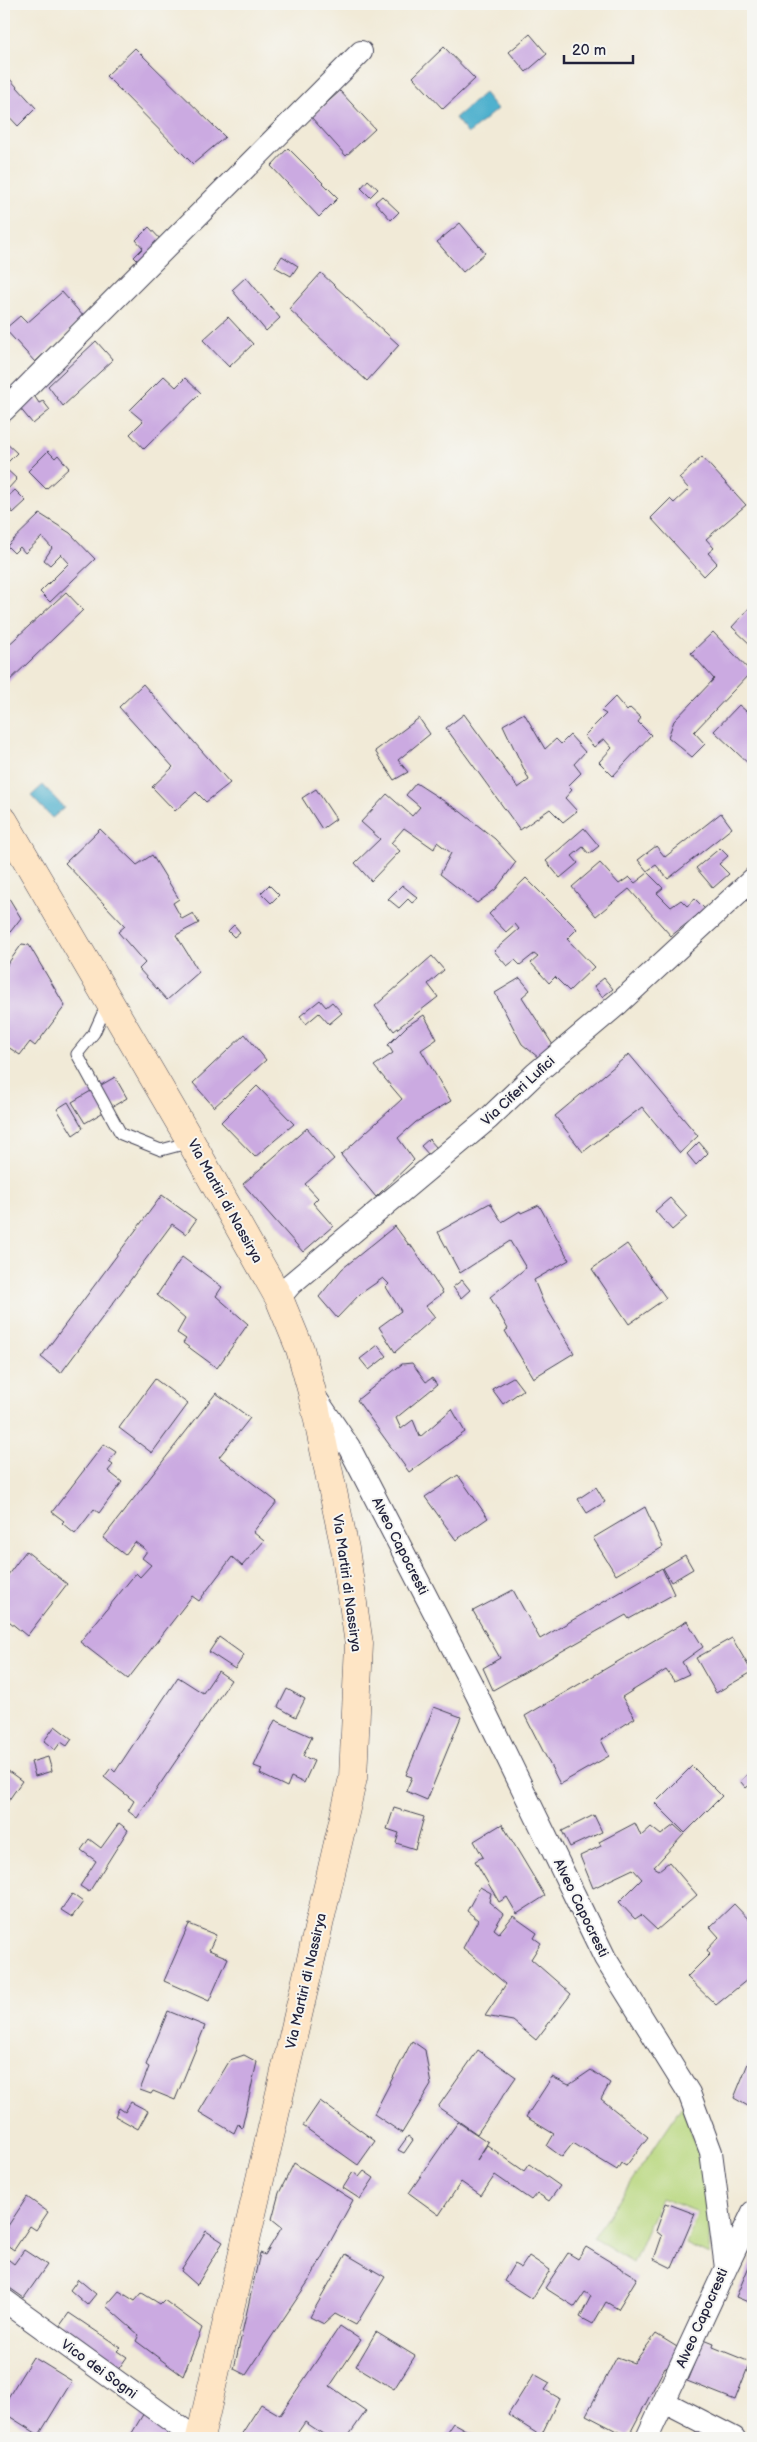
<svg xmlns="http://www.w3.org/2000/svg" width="757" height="2442" viewBox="0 0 757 2442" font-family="'Balsamiq Sans',sans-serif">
<rect width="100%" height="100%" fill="#f6f6f2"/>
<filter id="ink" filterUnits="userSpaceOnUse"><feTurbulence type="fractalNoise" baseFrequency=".02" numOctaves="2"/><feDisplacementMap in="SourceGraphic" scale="10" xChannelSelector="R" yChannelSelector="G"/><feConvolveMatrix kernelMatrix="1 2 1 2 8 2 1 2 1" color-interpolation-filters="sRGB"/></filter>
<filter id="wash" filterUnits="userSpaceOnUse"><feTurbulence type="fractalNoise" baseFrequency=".0096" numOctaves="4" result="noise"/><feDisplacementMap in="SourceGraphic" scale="20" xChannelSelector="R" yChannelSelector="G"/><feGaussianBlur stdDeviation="1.12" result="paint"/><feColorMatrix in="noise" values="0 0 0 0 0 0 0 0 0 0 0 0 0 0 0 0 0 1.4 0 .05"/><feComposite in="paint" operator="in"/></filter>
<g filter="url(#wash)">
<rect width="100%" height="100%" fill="#f1ead7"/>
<path fill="#b8d77e" stroke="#6d7c5c" d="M682 2106C701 2153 711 2203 709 2255L686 2244 698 2212 661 2198 633 2263 593 2238Z"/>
<path fill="#4fb1ce" stroke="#386a84" d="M484 93 497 109 468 134 455 118Z
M43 785 64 808 52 818 31 796Z"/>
<g id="blocks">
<path fill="#cbaae1" d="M530 34 547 54 526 72 509 52Z
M444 47 475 79 443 109 413 77Z
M135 48 225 137 193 164 106 76Z
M8 77 36 108 18 126 4 111V81Z
M340 91 375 129 346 156 311 117Z
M288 148 338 198 319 217 271 166Z
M368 180 378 189 370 197 361 188Z
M382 196 399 212 391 220 375 202Z
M460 223 485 253 463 272 437 242Z
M149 227 162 241 143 266 134 257 143 248 136 240Z
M282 256 298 266 291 276 275 267Z
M321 273 399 345 367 381 289 309Z
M246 277 280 318 266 331 232 290Z
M62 292 84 317 35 362 5 329 20 316 27 323Z
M228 317 253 344 229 367 203 340Z
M96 341 113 360 63 406 48 386Z
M164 376 176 387 185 378 201 393 144 449 130 434 143 421 130 410Z
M33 394 39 403 43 401 50 410 33 424 19 407Z
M4 441 17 453 4 466Z
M48 451 55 458 58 455 69 468 46 489 28 471Z
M702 457 746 505 706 539 714 548 708 553 717 563 704 576 651 518 670 499 674 503 689 489 679 478Z
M4 467 17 479 7 490 4 487Z
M15 490 26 501 13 513 4 500Z
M40 514 70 533 95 559 50 602 40 592 69 563 61 554 50 565 44 560 52 548 42 537 25 553 20 547 14 553 7 546Z
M66 592 83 610 4 686V649Z
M753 604V647L732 627Z
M713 632 751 672 694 732 705 744 692 757 668 737 674 721 714 679 691 653Z
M143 684 230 783 206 802 196 792 175 811 152 787 173 767 119 707Z
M615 697 627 711 630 708 641 718 638 722 651 735 613 776 599 762 612 748 604 739 594 747 584 736 606 714 601 711Z
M739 705 753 717V768L714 731Z
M524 713 545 749 556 739 561 744 570 735 585 752 574 764 581 773 568 786 572 790 565 798 577 811 563 822 550 809 520 830 446 728 464 714 518 788 529 780 503 725Z
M419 718 430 734 398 760 408 772 394 780 375 751Z
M416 783 461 812 495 839 516 862 496 889 477 903 440 874 451 853 437 842 434 849 404 828 391 843 400 851 371 881 355 863 380 839 361 822 387 794 412 816 420 807 406 795Z
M316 789 336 819 322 829 302 798Z
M721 813 732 828 668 879 656 865 647 871 638 860 656 846 665 857Z
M584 828 599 846 589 854 583 847 572 856 578 863 560 878 546 861Z
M100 829 137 865 152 855 179 899 173 903 182 919 193 913 199 923 176 935 199 972 167 1000 139 969 145 963 118 932 125 926 65 863Z
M720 848 728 856 719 864 729 874 713 888 696 868Z
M600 863 619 884 629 877 635 883 648 873 663 888 657 893 671 907 681 900 687 906 695 899 705 909 671 936 629 889 596 916 572 887Z
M526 878 577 929 567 939 594 967 569 991 555 977 549 983 531 963 538 957 534 954 520 965 515 960 507 966 494 951 519 929 515 924 506 932 489 914Z
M269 885 279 895 271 903 261 893Z
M402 885 418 898 412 903 408 899 399 908 388 899Z
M4 890 21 918 4 940Z
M234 925 240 932 234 937 228 931Z
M22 944 29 945 65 1006 35 1046 30 1042 20 1055 8 1047 4 1053V969Z
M432 956 444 970 428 984 438 997 394 1031 375 1006Z
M520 978 530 990 522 997 553 1045 539 1058 522 1044 495 993Z
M604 978 613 989 602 997 594 986Z
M320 1000 326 1007 332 1002 342 1013 329 1024 319 1013 306 1024 300 1016Z
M424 1015 437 1039 421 1050 451 1101 416 1122 398 1138 414 1160 376 1197 341 1155 402 1099 374 1066 393 1053 388 1045 407 1026Z
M245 1034 266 1060 214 1107 193 1083Z
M629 1054 698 1136 680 1153 642 1107 583 1152 555 1116Z
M115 1077 127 1098 85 1123 72 1102Z
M257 1086 294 1124 255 1157 221 1122Z
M68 1102 83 1128 73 1135 57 1109Z
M307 1128 334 1159 305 1184 318 1198 313 1203 333 1226 303 1252 243 1184Z
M429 1139 437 1148 429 1155 421 1146Z
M699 1142 708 1153 696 1165 687 1154Z
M162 1195 196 1220 186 1234 172 1224 61 1373 41 1357Z
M670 1198 687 1217 672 1230 655 1211Z
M490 1203 502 1222 520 1211 521 1213 539 1205 569 1260 534 1280 543 1302 574 1353 533 1378 505 1331 508 1329 490 1297 526 1268 510 1241 460 1273 438 1232Z
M395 1226 409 1245 410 1244 443 1293 426 1306 435 1317 395 1352 379 1327 401 1311 386 1287 389 1284 383 1278 360 1294 337 1318 319 1297 342 1269Z
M627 1244 666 1298 629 1324 592 1269Z
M182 1257 222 1287 216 1296 248 1324 217 1368 183 1343 186 1339 177 1333 185 1319 157 1295Z
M462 1280 470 1290 461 1298 453 1287Z
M378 1345 387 1356 369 1370 360 1359Z
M412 1363 426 1382 432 1378 437 1385 396 1418 401 1429 413 1420 420 1437 452 1409 465 1432 409 1472 357 1400 402 1364Z
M513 1377 523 1390 503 1404 492 1389Z
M155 1379 188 1404 152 1453 119 1428Z
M216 1393 250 1418 219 1457 277 1502 253 1532 264 1541 242 1566 232 1557 199 1601 192 1596 128 1679 80 1642 136 1573 140 1577 151 1565 142 1558 147 1551 135 1542 125 1555 103 1538Z
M104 1444 116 1452 109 1462 113 1465 108 1471 122 1482 99 1513 94 1509 75 1534 62 1523 64 1521 52 1512Z
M458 1475 488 1518 456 1540 425 1497Z
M596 1487 605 1502 587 1513 578 1499Z
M645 1507 663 1547 616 1575 593 1538Z
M26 1551 67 1584 27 1636 4 1617V1580Z
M685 1555 693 1569 671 1582 663 1568Z
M662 1568 674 1594 629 1619 626 1615 493 1690 483 1668 500 1658 473 1611 513 1590 540 1639Z
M687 1621 703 1647 682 1662 689 1674 674 1681 666 1670 622 1697 635 1718 601 1740 609 1756 560 1784 525 1716Z
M219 1637 244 1655 235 1669 209 1652Z
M732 1638 752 1672 716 1693 696 1658Z
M218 1671 231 1680 137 1818 128 1811 134 1801 104 1777 111 1768 115 1772 178 1677 203 1693Z
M287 1689 305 1699 296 1717 278 1707Z
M434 1707 461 1717 427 1800 406 1791 412 1777 406 1775Z
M275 1720 312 1737 303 1756 314 1761 304 1783 291 1777 287 1787 260 1774 262 1769 254 1766Z
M55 1726 72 1739 67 1746 61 1742 55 1750 44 1741Z
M48 1757 52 1771 35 1776 31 1762Z
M692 1766 722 1796 685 1833 655 1803Z
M4 1768 22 1781 4 1807Z
M753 1769V1782L746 1788 740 1781Z
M394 1808 424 1817 415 1849 396 1843 399 1833 387 1829Z
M594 1815 602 1832 570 1847 562 1831Z
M119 1823 128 1830 89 1892 80 1886 96 1861 81 1850 89 1839 101 1848Z
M635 1823 641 1836 651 1827 661 1835 674 1825 684 1834 654 1867 659 1870 669 1862 697 1895 657 1930 641 1915 635 1919 619 1902 642 1879 633 1869 593 1888 580 1856 601 1846 599 1842Z
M502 1824 545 1896 517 1914 507 1897 499 1902 475 1861 483 1857 474 1841Z
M480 1887 491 1893 489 1902 503 1914 494 1929 499 1933 513 1916 537 1933 534 1938 541 1943 531 1959 571 1994 536 2040 513 2021 485 2016 506 1984 463 1948 478 1920 467 1911Z
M72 1894 83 1902 72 1917 61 1910Z
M734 1904 753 1924V1975L716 2005 687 1977 710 1954 707 1950 719 1937 710 1927Z
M189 1924 216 1935 209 1950 228 1958 209 2001 164 1981Z
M168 2011 205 2026 175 2100 153 2091 151 2094 140 2090 149 2067 146 2065Z
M412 2041 425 2050 431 2085 402 2133 374 2114Z
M478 2050 516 2077 477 2134 438 2107Z
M753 2051V2109L734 2098Z
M244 2055 257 2062 242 2128 238 2124 234 2133 199 2112 230 2060Z
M591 2070 610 2083 601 2099 648 2137 626 2166 621 2163 617 2170 573 2143 562 2157 547 2146 554 2134 526 2117 552 2077 569 2085Z
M320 2101 375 2141 358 2165 303 2126Z
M131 2102 148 2111 138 2129 115 2116 119 2108 125 2112Z
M458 2122 488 2142 477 2160 487 2145 524 2171 529 2164 560 2186 549 2201 537 2193 531 2200 495 2175 481 2196 461 2182 439 2215 409 2193Z
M408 2136 413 2140 404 2153 398 2150Z
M294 2163 353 2200 310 2279 246 2375 234 2369 260 2253 265 2255 282 2227 272 2219 279 2193Z
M364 2171 374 2178 360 2199 343 2188 353 2172 359 2177Z
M27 2197 48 2212 36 2230 30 2226 14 2250 4 2243V2232Z
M666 2203 695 2214 672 2268 654 2259 662 2236 656 2231Z
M206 2231 223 2242 197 2285 181 2271Z
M586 2247 637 2278 618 2309 606 2302 593 2324 580 2317 591 2296 585 2292 575 2307 545 2288 568 2253 578 2259Z
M24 2250 47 2265 24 2298 4 2284V2256L14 2264Z
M346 2254 385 2277 356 2325 335 2314 324 2324 310 2317Z
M529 2256 550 2270 532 2299 504 2281 514 2264 521 2268Z
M753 2257V2304L736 2297Z
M78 2279 96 2294 87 2305 70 2290Z
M119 2291 135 2301 142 2293 160 2304 164 2300 202 2328 183 2376 136 2341 139 2335 106 2306Z
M69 2313 121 2348 118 2351 127 2357 117 2371 59 2327Z
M340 2326 361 2340 330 2386 366 2411 347 2438H329L305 2422 294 2438H239L261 2404 280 2415Z
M376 2332 415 2356 394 2389 356 2366Z
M656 2334 682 2350 672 2370 665 2367 628 2437 586 2415 617 2357 634 2363Z
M704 2339 714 2343 713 2347 750 2362 735 2400 687 2381Z
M33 2357 72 2381 39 2435 4 2413V2404Z
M534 2374 550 2383 545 2390 559 2398 541 2436 508 2415Z
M145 2411 171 2431 169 2438H129Z
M453 2423 480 2438H443Z
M698 2428 719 2438H693Z"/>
</g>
</g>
<g filter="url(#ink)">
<use href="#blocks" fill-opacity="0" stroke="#414052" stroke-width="1"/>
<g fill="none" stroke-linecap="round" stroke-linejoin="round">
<defs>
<path id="lane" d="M108 1002 94 1033 77 1054 121 1134 161 1150 191 1142"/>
<path id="street" d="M4 410 361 52
M279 1298 291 1284 488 1119 535 1074 619 1003 753 879
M315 1397 349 1447 476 1693 605 1958 689 2093 711 2152 726 2268 647 2438
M726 2268 753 2212
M4 2300 195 2438
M664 2402 734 2438"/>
<path id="secondary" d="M4 821 191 1142 279 1298 300 1349 312 1392 345 1549 359 1644 353 1778 200 2438"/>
</defs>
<use href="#lane" stroke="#414052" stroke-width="13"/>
<use href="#street" stroke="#414052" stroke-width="24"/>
<use href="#secondary" stroke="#414052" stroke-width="29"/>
<use href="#lane" stroke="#fff" stroke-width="11"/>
<use href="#street" stroke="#fff" stroke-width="22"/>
<use href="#secondary" stroke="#fee5c5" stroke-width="28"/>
</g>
</g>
<g text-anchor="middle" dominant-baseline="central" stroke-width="4" stroke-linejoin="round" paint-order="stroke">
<g font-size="14" fill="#22223b" stroke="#f6f6f2">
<text transform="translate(518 1091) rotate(-43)">Via Ciferi Lufici</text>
<text transform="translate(225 1201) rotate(61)">Via Martiri di Nassirya</text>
<text transform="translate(400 1546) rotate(63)">Alveo Capocresti</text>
<text transform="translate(347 1583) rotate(82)">Via Martiri di Nassirya</text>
<text transform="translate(581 1908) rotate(64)">Alveo Capocresti</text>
<text transform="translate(306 1981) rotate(-77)">Via Martiri di Nassirya</text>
<text transform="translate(702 2318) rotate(-66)">Alveo Capocresti</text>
<text transform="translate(99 2369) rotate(36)">Vico dei Sogni</text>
</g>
</g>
<rect width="757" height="2442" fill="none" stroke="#f6f6f2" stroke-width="20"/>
<path d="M564 55v8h69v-8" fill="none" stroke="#22223b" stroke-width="2.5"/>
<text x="572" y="55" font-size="15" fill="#22223b" stroke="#f6f6f2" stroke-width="4" paint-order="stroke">20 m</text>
</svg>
